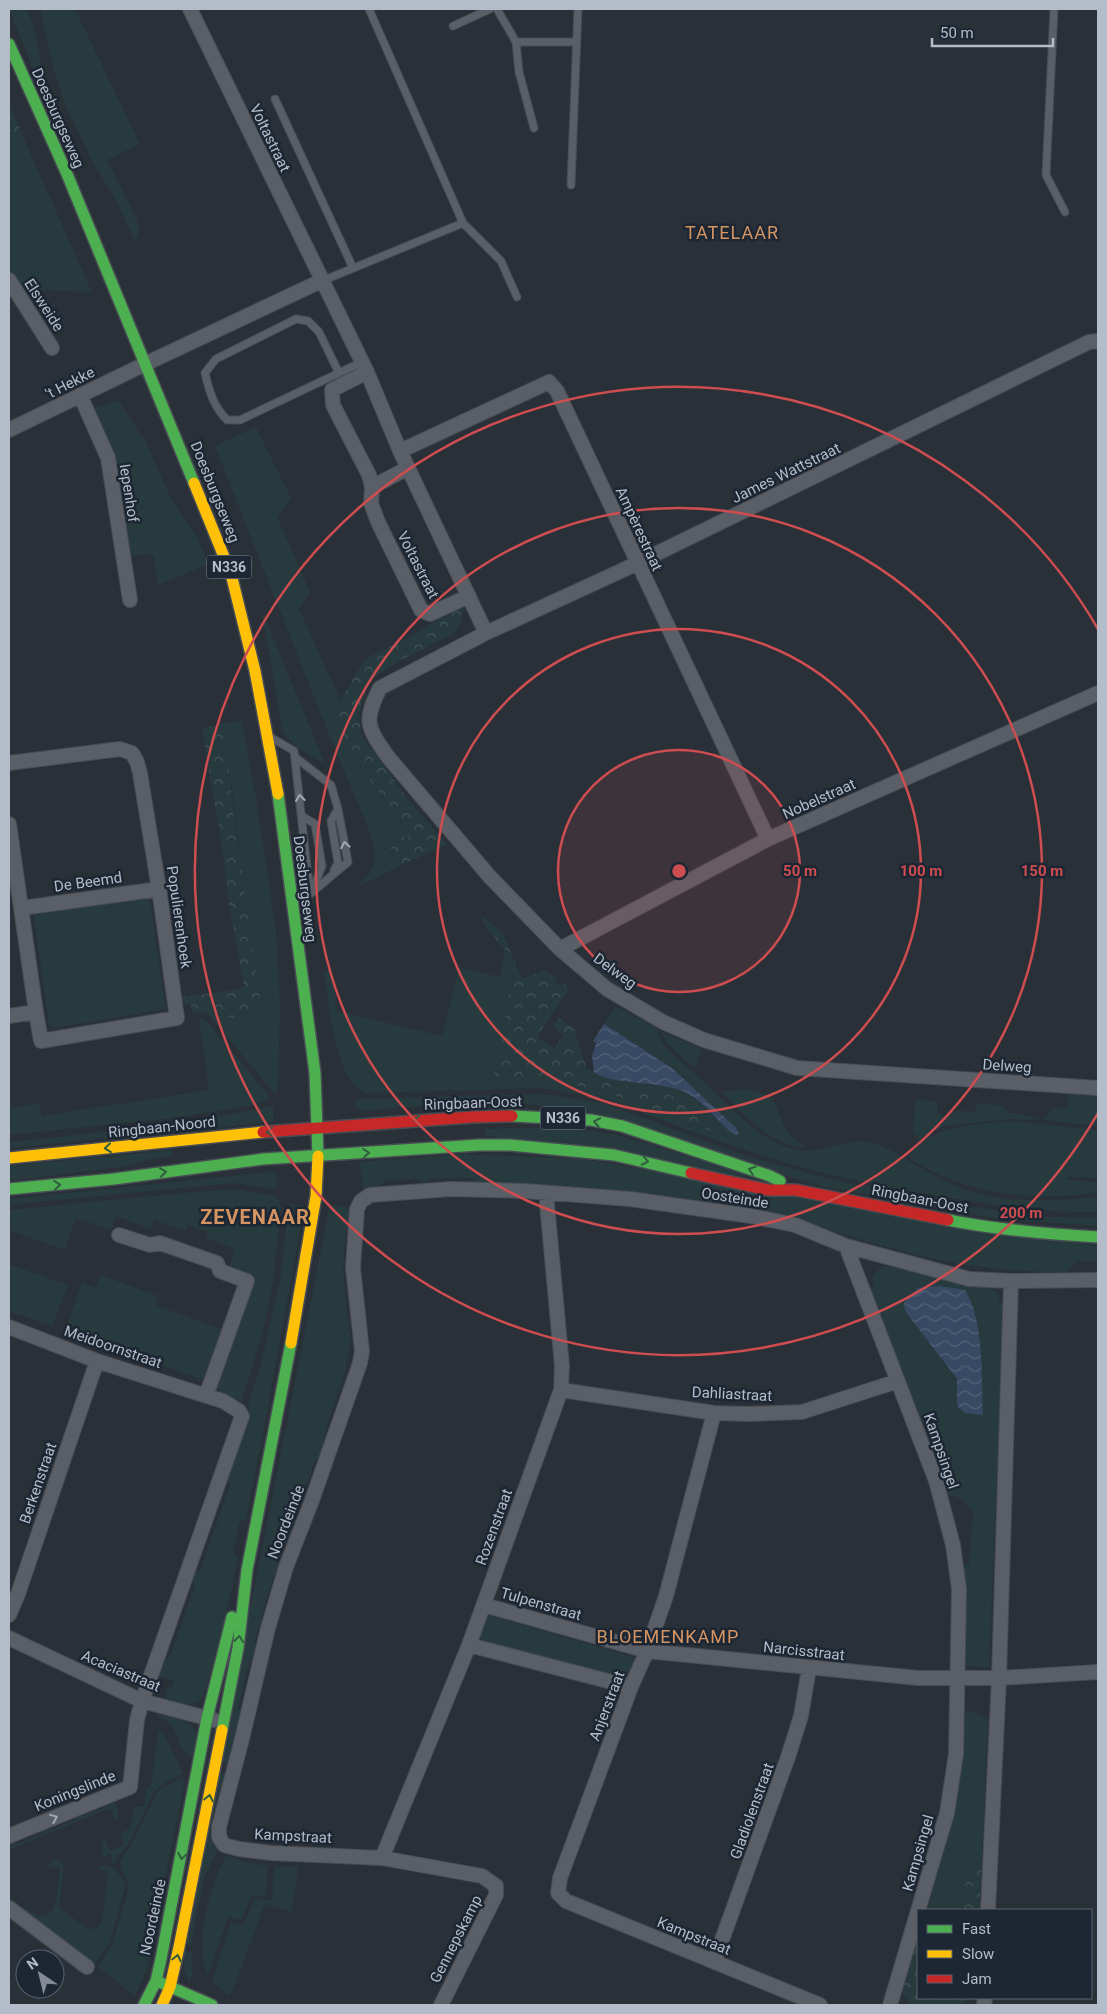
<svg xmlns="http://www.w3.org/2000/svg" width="1107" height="2014" viewBox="0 0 1107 2014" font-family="Roboto,sans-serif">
<defs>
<pattern id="forest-crowns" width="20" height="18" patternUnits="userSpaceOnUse" patternTransform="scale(1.25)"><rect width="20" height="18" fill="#273a3e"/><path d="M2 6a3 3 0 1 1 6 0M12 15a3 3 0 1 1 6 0" fill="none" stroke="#445559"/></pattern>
<pattern id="water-waves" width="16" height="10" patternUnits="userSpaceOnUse" patternTransform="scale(1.25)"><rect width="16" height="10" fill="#384963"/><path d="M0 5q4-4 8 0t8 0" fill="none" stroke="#526178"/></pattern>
</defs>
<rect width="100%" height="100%" fill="#2a3038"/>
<path fill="#273a3e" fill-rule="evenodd" d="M9 9H27C39 36 41 65 43 94Z
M40 9H75L140 144 107 160 137 220 140 230 135 241 115 198 94 165 64 102 53 66Z
M9 132 16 135 22 134 92 292 46 290 29 300 9 269Z
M118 400 147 444 172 501 196 535 208 564 158 585 154 557 150 554 129 555 111 450 95 408Z
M256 427 291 498 277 517 310 592 299 609 340 699 334 711 342 745 402 821 411 844 391 852 400 866 357 887 372 869 375 860 374 848 367 825 329 735 215 446Z
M261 608 325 764 296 747 283 733Z
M242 721 256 798 276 930 280 1004 278 1090 276 1093H274L206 1012 233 1018 256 1005 240 852 223 723Z
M146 896 150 900 166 1009 54 1028 49 1025 34 915Z
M503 958 513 975 494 1082 542 1081 596 1089 727 1136 684 1098 592 1080 586 1071 590 1069C608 1084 655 1083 680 1090 704 1098 714 1126 739 1133L672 1068 604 1024 616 1006 658 1029C658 1036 661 1041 665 1046 677 1059 691 1070 704 1082 723 1100 742 1120 763 1135 774 1142 785 1148 798 1150 825 1154 849 1134 876 1144 900 1153 925 1172 949 1183 994 1205 1050 1201 1098 1197V1212C1050 1214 1003 1206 956 1199 884 1187 811 1173 742 1149 696 1134 650 1115 604 1098L541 1088 367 1093C334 1084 329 1001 324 971L332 970 337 1011 442 1036 459 967 500 977Z
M199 1019H205L271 1098 249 1106 181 1117 9 1135V1108L39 1103 42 1116 209 1090Z
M661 1031 702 1049 695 1069 667 1043Z
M740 1089 757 1091 773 1099 787 1132 806 1148C769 1145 746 1116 721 1092Z
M532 1094 552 1095 603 1103 746 1156 838 1181 982 1208 1051 1217 1098 1218V1226L997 1219 821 1186 559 1107C495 1100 432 1104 368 1111L355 1109 356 1100 357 1099Z
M1068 1094 1098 1096V1126L1043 1120 1052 1108 1067 1109Z
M915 1100 937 1101V1112L944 1116 959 1110 973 1113 978 1104 1002 1105 1009 1113 1025 1115 1041 1120 1011 1119 946 1126 930 1132 920 1140 913 1132Z
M273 1106V1122L9 1148V1142L172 1125Z
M1010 1121 1098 1130V1170L1097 1172 1098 1178 1068 1177 1067 1180 1098 1182V1193C1031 1201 965 1196 908 1157 932 1124 973 1125 1010 1121Z
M565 1127 614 1134 773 1181 485 1136 486 1129Z
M172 1150V1156L151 1159 128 1166 9 1181V1166Z
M464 1154 583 1159 1098 1246V1261H1077L1067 1272C1012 1272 966 1267 913 1254 856 1240 802 1220 745 1208 657 1191 566 1187 477 1183L472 1178H432L425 1183 419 1179 387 1180 380 1186 363 1190 360 1162Z
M269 1172 277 1173 276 1189 233 1183 9 1205V1199Z
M241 1190 274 1196 279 1199 281 1210 272 1290 261 1339 241 1401 220 1394 216 1384 254 1276 229 1267 235 1249 206 1238 208 1232 188 1225 185 1231 154 1220 151 1229 116 1216 111 1230 76 1218 65 1250 9 1230V1210L204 1191Z
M289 1204 303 1205 302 1220 265 1423 246 1519 239 1523 233 1553 238 1558 224 1624 203 1698C190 1708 179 1704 164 1700L168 1687H172L174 1680 158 1676 163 1661 170 1657 195 1585 192 1580 194 1571 201 1569 230 1484 227 1479 250 1415 248 1404 261 1364 280 1280Z
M330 1205 347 1207 353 1213 352 1227 346 1231 343 1267 346 1302 351 1341 344 1376 325 1432 329 1438 322 1456 315 1460 290 1533 293 1538 291 1543 285 1545 267 1597 255 1641 259 1647 256 1659 249 1663 238 1708 242 1713 230 1763 220 1762Z
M9 1264 68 1285 52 1326 9 1311Z
M882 1266 892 1267 955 1281 989 1287 998 1293 1000 1303H1004L989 1667 965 1666 964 1661 957 1563 969 1564 973 1512C964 1500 958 1494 943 1496L925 1439 870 1288 875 1286 872 1277ZM905 1311 977 1324 983 1415 958 1388 957 1379Z
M101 1275 158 1296 155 1305 224 1330 206 1381 65 1330 82 1283 96 1288Z
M489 1615 633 1657 635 1665 628 1678 481 1640 477 1630 481 1621Z
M964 1711 975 1713 988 1718 982 1860C968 1874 961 1891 962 1910H927C946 1845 963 1779 964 1711Z
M155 1715C167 1713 192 1719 196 1733 198 1740 196 1750 196 1757L187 1755C171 1737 183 1727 155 1715Z
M158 1729 163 1733 183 1773 163 1784 154 1792 126 1848 118 1855 115 1863 113 1864 111 1860 113 1857 109 1853 105 1857 102 1854V1841L105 1840 110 1851 124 1845 120 1834 130 1828 135 1806 144 1807 146 1788H151Z
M219 1773 227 1776 212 1834 213 1840 218 1848 204 1879 191 1946 184 1944Z
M184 1777 183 1791 147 1969 135 1996 98 1967 113 1943 129 1886C127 1877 120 1870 120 1861L132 1844 158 1792 161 1788Z
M108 1800H114L118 1809V1818L115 1819 110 1808 9 1850V1841L13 1839 16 1844 43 1833 41 1828 47 1826 49 1830 76 1819 75 1814 80 1811 83 1816 110 1805Z
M226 1855 241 1861 268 1866 265 1896 252 1895 241 1920 228 1917 208 1975C193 1944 211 1885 226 1855Z
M54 1860H59L64 1864 59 1908 89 1929 97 1928 102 1922 108 1872 98 1869 103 1865H107L116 1870 124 1881 125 1888 110 1942 94 1964 9 1898V1896C22 1906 49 1932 56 1901L60 1868 48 1867V1864Z
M274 1867H298L292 1912 265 1904 232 1992 228 1995 212 1981 231 1923 243 1926 254 1899 272 1900Z
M183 1951 192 1952 193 1973 189 1983 184 1969Z"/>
<path fill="url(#forest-crowns)" d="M9 104 22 134 16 135 9 132Z
M461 606 463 608 461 622 454 633 401 660 374 677 366 690 359 715 361 734 409 801 447 844 400 866C393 855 386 844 391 831L402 835 410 843 402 821 342 745 334 711 365 659 408 638 437 620 450 615Z
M223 723 234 813 260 998 256 1005 233 1018 206 1012 192 1013 191 1004H182L181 997 229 991 244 987 229 904 222 845 202 729Z
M479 913 503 934 522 979 544 970 557 979 555 981 558 986 562 984 560 981 570 988 537 1037 554 1048 564 1035 553 1027 559 1018 576 1030V1036L590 1079 684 1098 728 1137 596 1089 542 1081 493 1082 513 975 503 958 505 949 489 932Z
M982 1860 979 1910H962C961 1891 967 1873 982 1860Z
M917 1942 918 1998H969C960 2010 927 2005 912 2005L901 1992Z"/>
<path fill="url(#water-waves)" d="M604 1024 672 1068 736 1128 739 1134 736 1135C716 1123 704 1099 682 1091 656 1081 616 1085 594 1073L592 1056 596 1043 593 1041Z
M939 1286 965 1290C985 1323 981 1377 983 1415L965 1413 957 1406V1379L905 1311 904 1303 918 1288Z"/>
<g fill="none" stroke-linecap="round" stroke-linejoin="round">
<defs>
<path id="lane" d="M369 9 463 223 501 261 517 297
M497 9 516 42H576
M1054 9 1046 175 1065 212
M453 26 490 9
M516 42 519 72 534 128
M275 99 353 268
M571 185 578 9
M322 281 463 223
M339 373 319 332 308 321 296 319 216 359 205 373C209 391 214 407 227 420H240L362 362
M272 738 294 751 310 894 297 903
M295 757 331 785 338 809 348 862 310 894
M302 816 315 824 322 866 312 891
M334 870 338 863 331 821 338 809"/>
<path id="street" d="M190 9 367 372 400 451 486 633
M9 280 52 348
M1098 341 1089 342 623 570 486 633 380 688C363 721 367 727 388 757L490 877 560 949 607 989 663 1022 704 1040 797 1068 1098 1088
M367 372 332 390 333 405 369 475 372 487 371 503 378 522 421 610 430 614 469 596
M80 395 108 458 130 600
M9 430 145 364 321 281
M400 451 549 382 557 391 768 839
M372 487 408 468
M9 763 120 749 132 753 137 762 140 773 159 889 177 1018 41 1041 36 1012 9 1016
M9 824 36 1012
M22 908 159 889
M560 949 768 839 1098 693
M119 1235 150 1245 160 1243 217 1263 220 1271 247 1281 206 1396
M846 1246 936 1481 953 1545 959 1589 956 1754 947 1813 890 2005
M9 1327 97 1361 223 1401 239 1411 242 1416 142 1701 137 1720 130 1787 9 1836
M561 1390 714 1413 747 1414 802 1412 898 1381
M714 1413 666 1596 647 1651 631 1687 560 1878 558 1893 566 1901 820 2005
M484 1605 647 1651 918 1678H999L1098 1672
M9 1615 18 1594 97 1361
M9 1638 142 1701 214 1720
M469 1645 631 1687
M382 1858 469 1645 561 1390 562 1366 546 1193
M9 1908 87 1967
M988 1910 999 1678 1011 1281
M714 1962 788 1757 801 1716 809 1668
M441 2005 496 1895V1886L482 1876 382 1858 271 1853 239 1849 224 1845 219 1837V1827L242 1739 268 1628 286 1567 311 1503 360 1363 362 1351 353 1268 357 1209 361 1201 370 1195 451 1189 525 1191 630 1199 751 1216 795 1225 846 1246 969 1279 1011 1281 1098 1280
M984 2005 985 1998"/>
<path id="fast" d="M9 44 67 174 194 483
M278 794 315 1073 318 1156
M512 1116 591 1120 622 1126 770 1176 780 1181
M9 1189 114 1179 263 1159 479 1145H510L614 1155 691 1173
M948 1220C997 1230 1048 1234 1098 1237
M222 1730 238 1648 247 1570 291 1343
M159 1982 212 2005
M144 2005 156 1981 161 1959 207 1718 232 1617"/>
<path id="slow" d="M194 483 231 574 255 671 278 794
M9 1158 263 1132
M291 1343 316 1196 318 1156
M162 2005 170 1987 179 1947 222 1730"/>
<path id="jam" d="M263 1132 472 1117 512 1116
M691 1173 768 1190H796L948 1220"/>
</defs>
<use href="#lane" stroke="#484c53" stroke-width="9"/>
<use href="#street" stroke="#484c53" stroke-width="16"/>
<use href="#fast" stroke="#484c53" stroke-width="14"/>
<use href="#slow" stroke="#484c53" stroke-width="14"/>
<use href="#jam" stroke="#484c53" stroke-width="14"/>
<use href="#lane" stroke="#5a5e66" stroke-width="7"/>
<use href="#street" stroke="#5a5e66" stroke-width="14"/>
<use href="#fast" stroke="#4caf50" stroke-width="11"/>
<use href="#slow" stroke="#ffc107" stroke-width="11"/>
<use href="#jam" stroke="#c62828" stroke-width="11"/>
</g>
<defs><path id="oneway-chevron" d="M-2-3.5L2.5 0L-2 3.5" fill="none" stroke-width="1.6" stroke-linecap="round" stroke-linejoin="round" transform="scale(1.25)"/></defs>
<g stroke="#a2a9b5">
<use href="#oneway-chevron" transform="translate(300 798) rotate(-97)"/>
<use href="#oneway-chevron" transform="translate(345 845) rotate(-100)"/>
<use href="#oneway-chevron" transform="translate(54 1818) rotate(-22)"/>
</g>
<g stroke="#305d3f">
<use href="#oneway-chevron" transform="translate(417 1120) rotate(176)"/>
<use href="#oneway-chevron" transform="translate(597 1122) rotate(-169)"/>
<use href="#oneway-chevron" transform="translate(270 1132) rotate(174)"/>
<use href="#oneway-chevron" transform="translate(108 1148) rotate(174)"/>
<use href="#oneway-chevron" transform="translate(366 1153) rotate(-5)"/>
<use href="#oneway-chevron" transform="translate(645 1161) rotate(12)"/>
<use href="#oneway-chevron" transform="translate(752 1170) rotate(-161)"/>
<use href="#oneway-chevron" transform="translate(163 1172) rotate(-8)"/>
<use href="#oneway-chevron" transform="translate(57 1185) rotate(-6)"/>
<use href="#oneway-chevron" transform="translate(239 1639) rotate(-83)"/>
<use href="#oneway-chevron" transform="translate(209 1798) rotate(-79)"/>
<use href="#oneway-chevron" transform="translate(182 1856) rotate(100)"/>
<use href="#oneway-chevron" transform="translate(177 1958) rotate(-77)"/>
</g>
<circle cx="679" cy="871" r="121" fill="#ce4d50" fill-opacity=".12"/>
<g fill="none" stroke="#ce4d50" stroke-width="2.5">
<circle cx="679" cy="871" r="121"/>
<circle cx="679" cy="871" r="242"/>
<circle cx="679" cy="871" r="363"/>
<path d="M1098 1113A484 484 0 1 1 1098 629"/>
</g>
<g text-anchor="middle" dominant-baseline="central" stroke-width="5" stroke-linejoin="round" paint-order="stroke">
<g fill="#1d2633" stroke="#878f9c" stroke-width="1">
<rect x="206.5" y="555.5" width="45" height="23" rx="4"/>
<rect x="540.5" y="1106.5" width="45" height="23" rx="4"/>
</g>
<g font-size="14" font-weight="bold" fill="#b4bcc9">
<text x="229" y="567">N336</text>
<text x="563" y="1118">N336</text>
</g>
<g font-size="15" fill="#b4bcc9" stroke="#1d2633">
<text transform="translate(58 118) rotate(66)">Doesburgseweg</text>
<text transform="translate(270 138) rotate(64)">Voltastraat</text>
<text transform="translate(44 305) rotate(57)">Elsweide</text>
<text transform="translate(70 383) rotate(-27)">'t Hekke</text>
<text transform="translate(786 473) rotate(-26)">James Wattstraat</text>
<text transform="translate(215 492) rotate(68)">Doesburgseweg</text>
<text transform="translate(129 493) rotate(81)">Iepenhof</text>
<text transform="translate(639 529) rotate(65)">Ampèrestraat</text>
<text transform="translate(418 565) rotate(63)">Voltastraat</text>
<text transform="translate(819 799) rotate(-24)">Nobelstraat</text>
<text transform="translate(88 882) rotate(-8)">De Beemd</text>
<text transform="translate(305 889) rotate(83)">Doesburgseweg</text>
<text transform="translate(179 917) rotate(82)">Populierenhoek</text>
<text transform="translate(615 971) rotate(36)">Delweg</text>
<text transform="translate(1007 1066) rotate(4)">Delweg</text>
<text transform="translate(473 1103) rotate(-2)">Ringbaan-Oost</text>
<text transform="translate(162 1127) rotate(-6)">Ringbaan-Noord</text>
<text transform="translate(735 1198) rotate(9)">Oosteinde</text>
<text transform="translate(920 1199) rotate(11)">Ringbaan-Oost</text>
<text transform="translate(113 1347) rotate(19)">Meidoornstraat</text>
<text transform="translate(732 1394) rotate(3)">Dahliastraat</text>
<text transform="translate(941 1451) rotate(71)">Kampsingel</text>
<text transform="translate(38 1483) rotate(-71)">Berkenstraat</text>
<text transform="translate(286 1522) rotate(-69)">Noordeinde</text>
<text transform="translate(494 1527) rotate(-70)">Rozenstraat</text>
<text transform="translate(541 1604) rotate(16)">Tulpenstraat</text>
<text transform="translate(804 1651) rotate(6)">Narcisstraat</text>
<text transform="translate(121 1671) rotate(23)">Acaciastraat</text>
<text transform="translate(607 1706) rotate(-69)">Anjerstraat</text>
<text transform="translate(75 1791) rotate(-22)">Koningslinde</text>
<text transform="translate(752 1811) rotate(-70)">Gladiolenstraat</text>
<text transform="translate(293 1836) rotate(3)">Kampstraat</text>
<text transform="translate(918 1853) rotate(-74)">Kampsingel</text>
<text transform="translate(153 1917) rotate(-78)">Noordeinde</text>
<text transform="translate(694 1936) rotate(22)">Kampstraat</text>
<text transform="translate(456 1939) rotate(-63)">Gennepskamp</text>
</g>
<g font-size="18" letter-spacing="1" fill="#d59563" stroke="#1d2633">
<text x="732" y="232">TATELAAR</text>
<text x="668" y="1636">BLOEMENKAMP</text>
</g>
<g font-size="20" font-weight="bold" letter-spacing="1" fill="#d59563" stroke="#1d2633">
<text x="255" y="1217">ZEVENAAR</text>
</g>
</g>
<circle cx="679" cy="871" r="8" fill="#ce4d50" stroke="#1d2633" stroke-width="2.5"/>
<g font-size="15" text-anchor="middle" font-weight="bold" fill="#ce4d50" stroke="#1d2633" stroke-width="5" stroke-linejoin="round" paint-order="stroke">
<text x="800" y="876">50 m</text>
<text x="921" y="876">100 m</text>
<text x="1042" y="876">150 m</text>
<text x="1021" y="1218">200 m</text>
</g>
<rect width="1107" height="2014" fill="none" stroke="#b4bcc9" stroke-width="20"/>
<rect x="917" y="1909" width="175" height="90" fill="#1d2633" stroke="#59626f"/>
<rect x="927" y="1925" width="25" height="8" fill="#4caf50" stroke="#59626f"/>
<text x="962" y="1934" font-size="15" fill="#b4bcc9">Fast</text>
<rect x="927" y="1950" width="25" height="8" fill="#ffc107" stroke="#59626f"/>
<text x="962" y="1959" font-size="15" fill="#b4bcc9">Slow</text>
<rect x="927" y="1975" width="25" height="8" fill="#c62828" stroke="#59626f"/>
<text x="962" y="1984" font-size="15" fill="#b4bcc9">Jam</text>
<g transform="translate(40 1974) rotate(325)"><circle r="24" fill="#1d2633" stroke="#59626f"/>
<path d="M0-4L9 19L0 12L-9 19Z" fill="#848b96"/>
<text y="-8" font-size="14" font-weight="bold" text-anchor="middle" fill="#b4bcc9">N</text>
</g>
<path d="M932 38v8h121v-8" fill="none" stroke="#b4bcc9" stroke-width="2.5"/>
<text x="940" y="38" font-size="15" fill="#b4bcc9" stroke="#1d2633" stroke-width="4" paint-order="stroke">50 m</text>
</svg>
